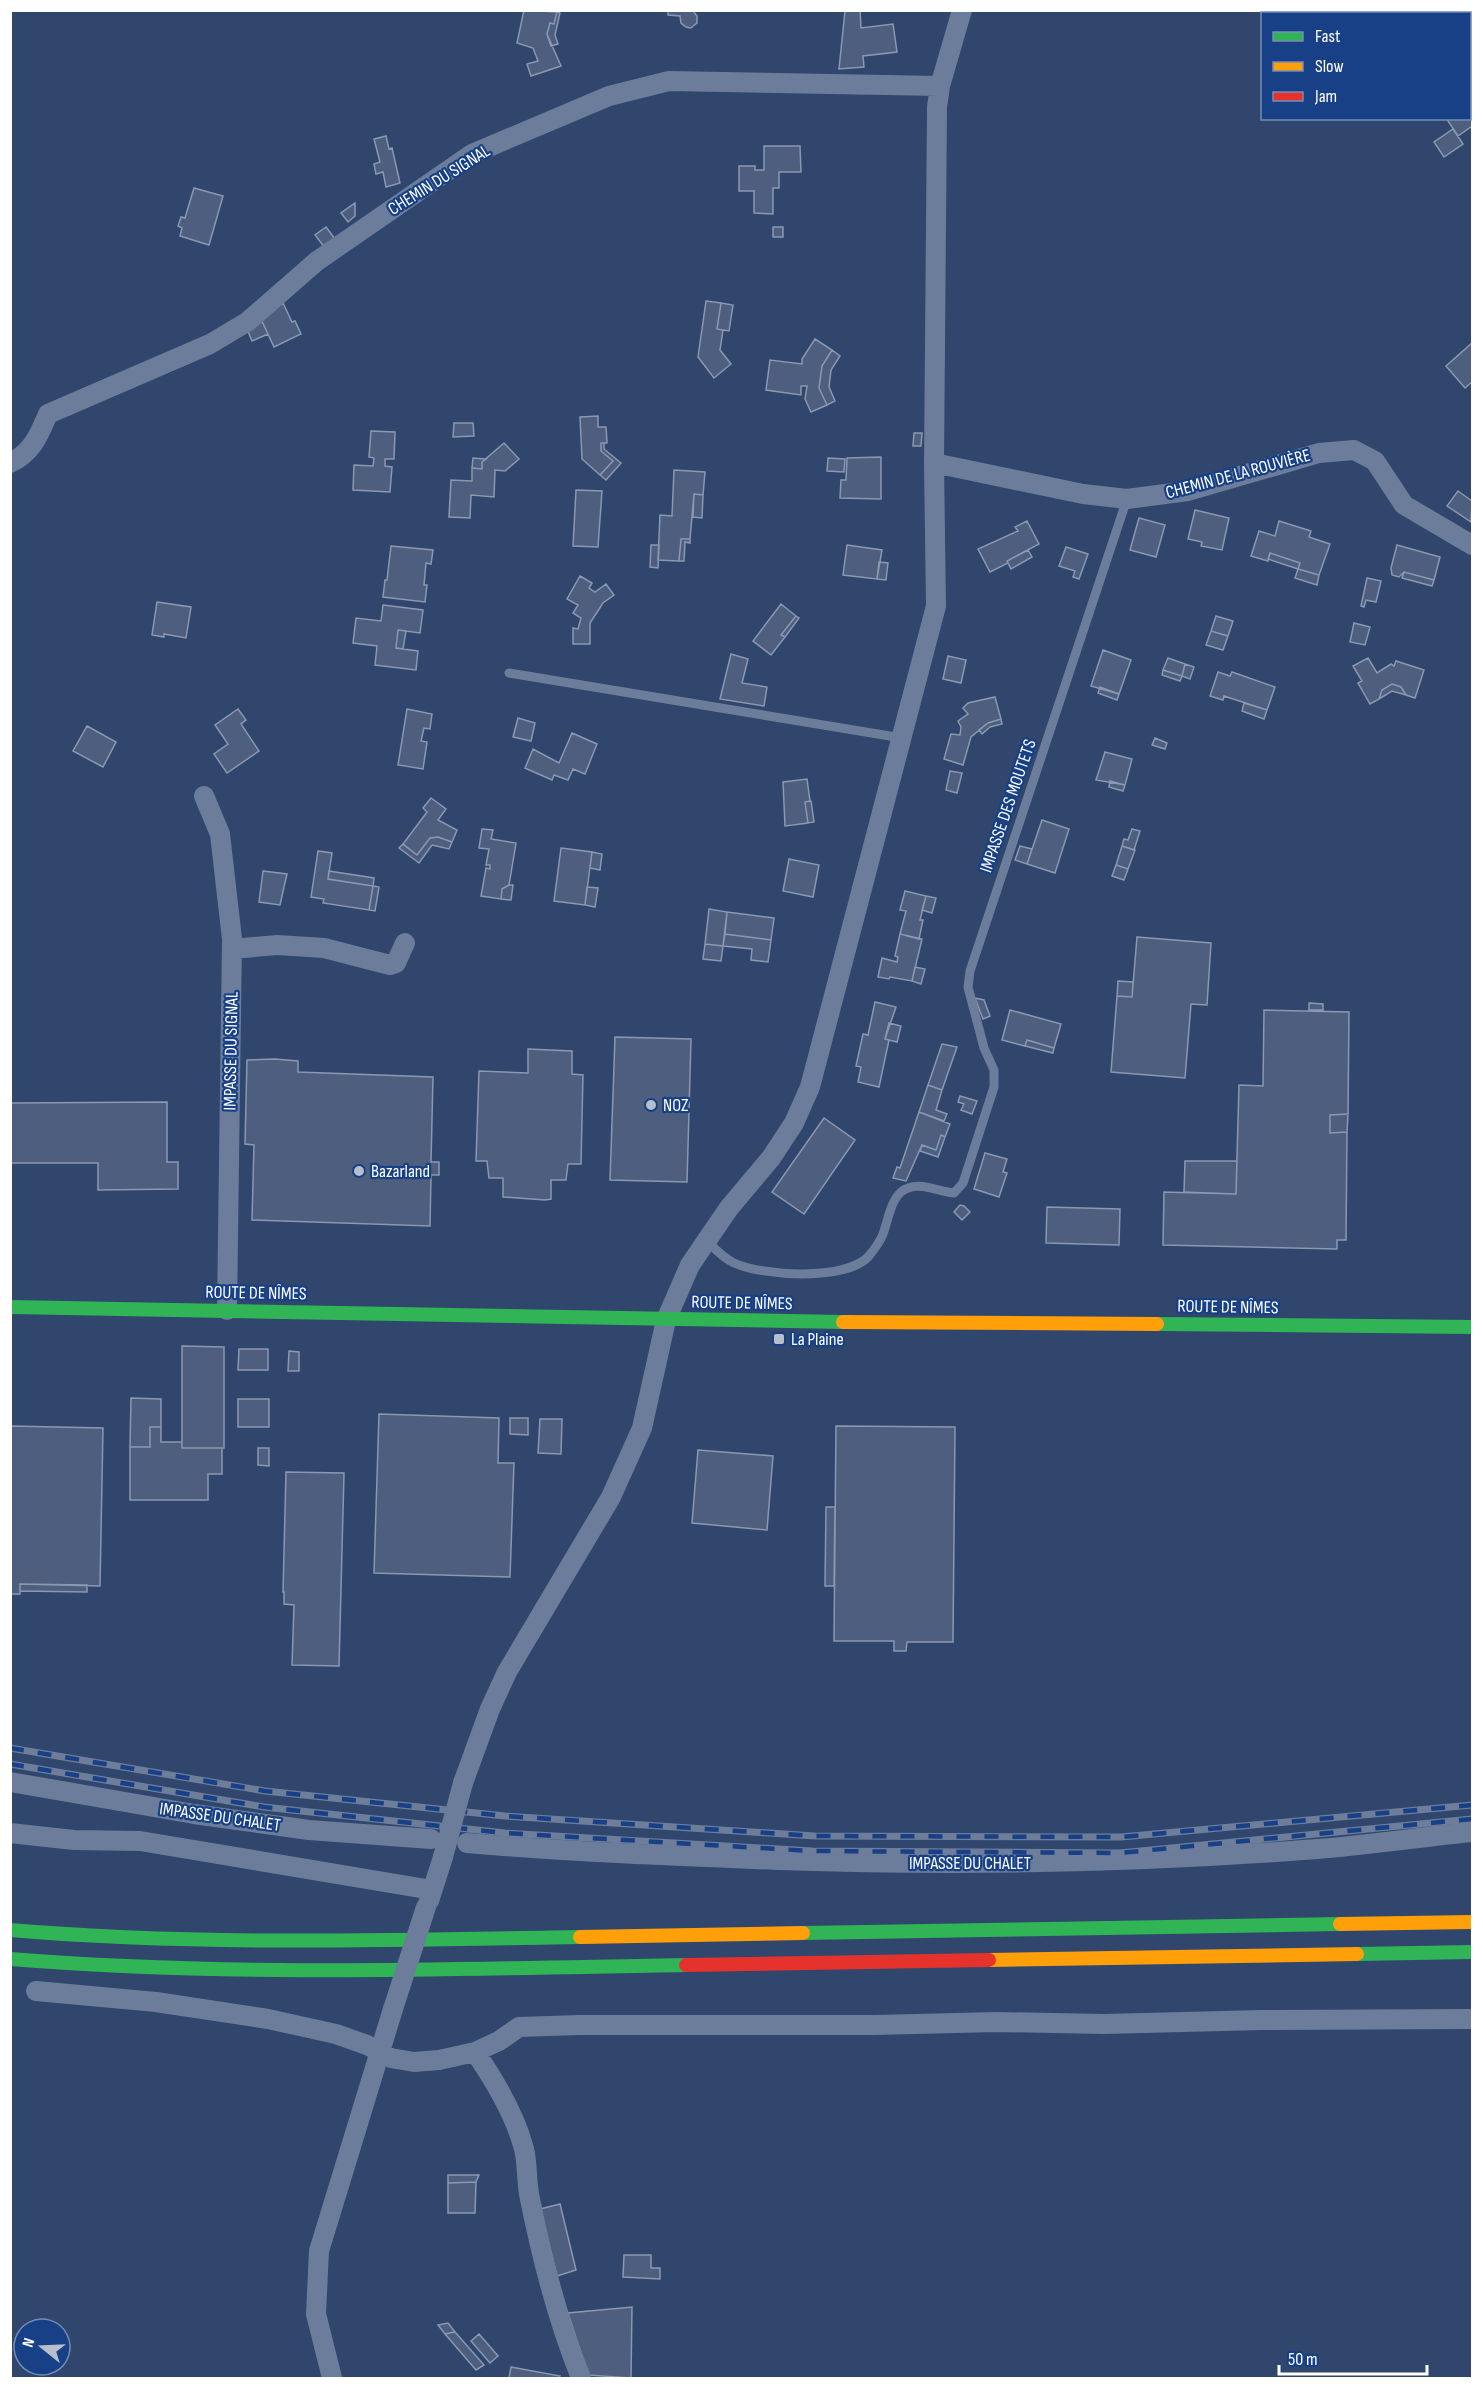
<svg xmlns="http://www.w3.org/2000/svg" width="1483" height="2389" viewBox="0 0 1483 2389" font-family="'Sofia Sans Condensed',sans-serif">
<rect width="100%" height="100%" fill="#30466d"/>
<path fill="#4d5e7e" stroke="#8a98b1" stroke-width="1.5" d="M524 10 557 12 554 24 550 23 547 34 561 66 531 76 527 64 538 61 533 48 517 43Z
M668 10 693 11 697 16V23L691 28 686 27 681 23 680 16 668 15Z
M860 10 861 28 893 24 897 52 863 56 864 67 839 69 845 11Z
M557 12 560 13 555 35 558 44 551 46 547 34 550 23 554 24Z
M1472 94V126L1458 136 1446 118H1470V96Z
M1453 129 1463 144 1444 157 1434 142Z
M386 136 389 149 392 148 400 183 386 187 383 172 376 174 374 164 380 162 374 139Z
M764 146H800L801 172H779V188H773V214L754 213V191H739V166H755V170H764Z
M194 188 223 196 209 245 180 236 182 228 178 226 181 217 185 218Z
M355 203V216L348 222 341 213Z
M326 227 335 239 325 248 315 235Z
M773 227H783V237H773Z
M706 301 721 303 717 329 723 330 720 350 731 364 714 378 698 357Z
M283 303 292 322 295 321 301 334 274 347 260 317Z
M721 303 733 305 729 331 717 329Z
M260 317 268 334 252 341 247 329Z
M815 339 832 350 822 366 819 388 827 405 811 412 805 399 807 386H801V395L766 390 770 360 802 364V359Z
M1472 343V382L1465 388 1446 366Z
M832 350 840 356 831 370 829 387 835 401 827 405 819 388 822 366Z
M598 416V427H606L607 443H601V451L613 461 600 475 582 459 580 417Z
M454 423H473L474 436 453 437Z
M371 431 395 432 394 459H385V466L392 467 390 492 353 490 354 465 373 466 374 458 369 457Z
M914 433H922L921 446H913Z
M504 443 519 459 505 471 495 470 494 497 471 495 470 518 449 517 451 480 472 481V468L482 469V462Z
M601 443H604V449L621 463 606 480 600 475 613 461 601 451Z
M881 457V499L840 498 841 480H846L847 458Z
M473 458 486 459 482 462V469L472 468Z
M828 458 845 459 844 472 827 471Z
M674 470 705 472 703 495 694 494 690 539H681L679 561 658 560 660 515 672 516Z
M576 490 602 491 598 547 573 546Z
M1458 491 1472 501 1471 522 1447 506Z
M694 494 703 495 702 518 693 517Z
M1195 510 1229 518 1222 550 1201 546 1202 542 1188 539Z
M1139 518 1165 525 1156 557 1130 550Z
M1027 521 1039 544 1007 561 1008 563 990 572 978 549 1018 531 1015 527Z
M1279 521 1311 531 1309 537 1330 544 1319 575 1298 569 1300 563 1270 553 1268 561 1251 556 1259 531 1275 536Z
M681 539H690V543L685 542 684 561H679Z
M651 545H659L658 568 650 567Z
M847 545 882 550 877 579 843 575Z
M1397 545 1440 557 1434 580 1404 572 1399 577 1392 575 1391 568Z
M391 546 433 550 431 564 426 563 424 585H427L425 602 383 597 385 580H387Z
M1066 547 1088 554 1079 579 1073 577 1075 571 1059 566Z
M1028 550 1032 557 1011 569 1007 561Z
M1270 553 1300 563 1298 569 1268 559Z
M879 562 888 563 886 580 877 579Z
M1298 569 1319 575 1317 585 1295 578Z
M1404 572 1434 580 1432 586 1402 578Z
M580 576 592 583 589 588 595 592 606 584 614 595 603 603 590 623V644H573V628L578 629 581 618 573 613 578 605 567 599Z
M1367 578 1381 581 1376 602 1366 600 1364 607 1361 606Z
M157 602 191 607 186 638 164 634V637L152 635Z
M781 604 796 616 781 635 785 637 771 655 753 641Z
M383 605 423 610 420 633 398 630 396 648 418 651 416 670 375 665 377 646 353 643 356 618 381 621Z
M796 616 799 618 785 637 781 635Z
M1216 616 1233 621 1228 636 1211 631Z
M1354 623 1370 627 1365 645 1350 642Z
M398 630 406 631 403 649 396 648Z
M1211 631 1228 636 1223 650 1206 645Z
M1103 650 1131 660 1119 694 1091 686Z
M731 654 748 659 742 683 767 687 764 706 720 699Z
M948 656 966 660 961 683 943 679Z
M1168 658 1185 664 1182 676 1163 670Z
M1368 658 1377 673 1391 664 1394 666 1396 661 1424 670 1415 698 1406 695 1401 687 1392 684 1382 690 1379 699 1370 704 1358 683 1362 681 1353 666Z
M1185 664 1194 667 1190 679 1182 676Z
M1163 670 1182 676 1180 681 1162 675Z
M1218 672 1230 676 1232 672 1275 687 1267 710 1224 696 1223 700 1210 696Z
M1392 684 1401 687 1406 695 1392 691 1379 699 1382 690Z
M1100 687 1119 694 1117 700 1098 693Z
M995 697 1001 719 988 723 971 737 963 765 944 759 951 734 960 735 961 727 958 721 968 714 963 708 968 703Z
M1244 703 1267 710 1264 719 1242 711Z
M238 709 246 720 241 724 259 751 227 773 214 754 228 744 215 725Z
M407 709 432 714 430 729 424 728 421 741 427 742 423 769 398 765Z
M518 718 535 723 531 741 513 737Z
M1001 719 1002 724 990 727 982 734 979 730 988 723Z
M87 726 116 742 103 767 73 751Z
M572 733 597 744 585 774 573 769 568 780 554 775 552 780 525 768 533 749 559 763Z
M1155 738 1167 743 1165 749 1152 745Z
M1105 752 1132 759 1125 785 1096 780Z
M950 771 962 773 957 793 946 790Z
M807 779 810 801 805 802 808 823 785 826 783 782Z
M1110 781 1125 785 1123 791 1109 787Z
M431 798 446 809 438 820 457 830 452 842 438 837 430 838 417 855 403 844 427 812 423 808Z
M811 801 814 822 808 823 805 802Z
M1042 820 1069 829 1055 873 1027 864Z
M482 829 493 830 491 839 516 843 509 885 502 889 501 899 481 896 486 868 490 869V865H486L489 849 479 848Z
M1132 829 1140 831 1134 850 1122 846 1124 839 1128 840Z
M438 837 452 842 449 849 432 845 419 863 399 848 403 844 417 855 430 838Z
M1020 846 1032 849 1027 864 1015 860Z
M1122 846 1135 850 1128 869 1116 865Z
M561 848 592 852 585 905 554 901Z
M318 851 332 853 328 879 373 886 369 910 323 903 324 899 311 897Z
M592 852 602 854 600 870 590 868Z
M789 859 819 865 813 897 783 891Z
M1116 865 1128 869 1124 880 1112 876Z
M263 871 287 874 280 905 259 902Z
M329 871 374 878 373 886 328 879Z
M509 885H513L511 900 501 899 502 889Z
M373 886 379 887 375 911 369 910Z
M587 887 598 888 595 907 585 905Z
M905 891 926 896 920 920H923L919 939 900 934 906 911 900 910Z
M926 896 936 898 932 913 922 910Z
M709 909 727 912 723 946 705 944Z
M727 912 774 918 771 940 725 934Z
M725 934 771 940 768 962 751 960 752 949 723 946Z
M900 934 922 939 912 981 890 977 889 979 878 977 882 958 897 962 898 957 895 956Z
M1137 937 1211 943 1207 1005 1191 1004 1185 1078 1111 1072 1117 996 1132 997Z
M705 944 723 946 721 961 703 959Z
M915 967 925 969 921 984 912 981Z
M1118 981 1133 982 1132 997 1117 996Z
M975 998 984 1000 990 1016 983 1019Z
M875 1002 896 1007 885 1039 889 1040 879 1087 858 1082 861 1067 856 1066 863 1034 868 1035Z
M1309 1003 1323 1004V1010H1309Z
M1010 1010 1061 1024 1054 1048 1027 1040 1025 1046 1002 1040Z
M1264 1010 1349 1012 1348 1114 1330 1115V1133L1347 1132 1346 1240H1337V1249L1163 1245 1164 1192 1236 1194 1239 1085 1263 1086Z
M889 1023 901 1026 897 1042 885 1039Z
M615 1037 691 1039 687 1182 610 1180Z
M1027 1040 1054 1048 1053 1053 1025 1046Z
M942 1044 957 1047 942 1090 928 1085Z
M528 1049 572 1051V1074L583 1075 581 1164H568L566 1180H551V1199L545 1200 503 1197V1178H489L487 1161H476L479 1071 528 1073Z
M275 1059 298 1061V1072L433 1077 431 1162H439V1175H431L430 1226 252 1220 254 1145 245 1144 247 1060Z
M928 1085 942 1090 936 1110 947 1114 944 1121 919 1112Z
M960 1096 977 1101 972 1114 961 1110 964 1104 958 1102Z
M167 1102V1162H178V1189L98 1190V1163H10V1103Z
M919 1112 950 1124 945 1137 941 1135 936 1150 922 1145 906 1181 893 1178 897 1167 900 1168Z
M1348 1114 1347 1132 1330 1133V1115Z
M824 1118 855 1140 804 1214 772 1192Z
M941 1135 945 1137 938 1157 920 1151 922 1145 936 1150Z
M985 1153 1007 1159 1003 1172 1007 1173 999 1197 974 1189Z
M1185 1161H1237L1236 1194 1184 1192Z
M960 1205 964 1206 970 1212 962 1220 954 1212Z
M1047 1207 1120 1209 1119 1245 1046 1243Z
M182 1346 224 1347V1448H182Z
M239 1349H268V1370H238Z
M289 1351 299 1352V1371H288Z
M131 1398 161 1399V1427H150V1447H130Z
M238 1399H269V1427H238Z
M379 1414 499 1418 498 1463H514L510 1577 374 1573Z
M510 1418H528V1435L510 1434Z
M540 1419H562L561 1454 538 1453Z
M10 1426 103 1428 100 1586 20 1584V1594H10Z
M836 1426 955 1427 953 1642H907L906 1651H894V1641H834Z
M150 1427H161V1442H182V1448H222V1474H208V1500H130V1447H150Z
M258 1448H269V1466L258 1465Z
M698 1450 773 1456 767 1530 692 1523Z
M286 1472 344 1473 339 1666 292 1665 294 1605 284 1604V1592H283Z
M826 1507H835L834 1586H825Z
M20 1584 87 1585V1592L20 1591Z
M448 2175H479L476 2182 448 2183Z
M476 2182 475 2213H448V2183Z
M560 2204 576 2270 557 2276 540 2209Z
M624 2255H651V2268H660V2279L623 2277Z
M632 2307 631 2378 588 2375 568 2313Z
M448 2323 455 2332 445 2334 438 2325Z
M455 2332 484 2365 476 2370 445 2334Z
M479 2334 498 2356 490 2363 471 2341Z
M511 2367 560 2376 559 2378H509Z"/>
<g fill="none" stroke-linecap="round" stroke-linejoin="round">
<path stroke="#6c7d9b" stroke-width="9" d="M509 673 902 738
M706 1240C714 1248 723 1258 734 1263 763 1276 844 1281 868 1257 873 1251 880 1242 883 1234 888 1221 890 1202 901 1192 917 1179 938 1192 954 1193L963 1183 994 1087V1070L984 1048 968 987 970 971 1127 499"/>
<path stroke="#6c7d9b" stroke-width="20" d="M10 463C32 453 39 435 48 414L210 344 247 322 317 261 472 154 609 96 669 81 940 86
M934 463 1083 494 1127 499 1188 491 1319 453 1354 450 1375 461 1404 505 1472 545
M204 796 220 834 232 939 227 1310
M232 949 277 945 324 948 390 965 396 963 405 943
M10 1782 194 1814 309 1830 431 1839
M463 1783 490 1709 507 1672 611 1497 642 1428 666 1320 690 1265 729 1208 771 1158 794 1123 810 1087 936 606 934 463 937 107 940 86 962 10
M10 1833 74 1840 140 1841 432 1890
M467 1843C571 1852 676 1856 780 1860 959 1866 1138 1863 1317 1849 1369 1845 1421 1837 1472 1832
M429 1901 443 1857
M36 1991 156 2002 268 2019 336 2034 367 2045 391 2058 414 2062 439 2060 475 2052 499 2041 519 2027 579 2025H874L997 2022 1104 2024 1262 2020 1472 2019
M475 2052C495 2081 515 2114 524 2149 528 2165 526 2182 530 2199 542 2259 558 2321 581 2378
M332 2378 316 2314 319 2251 393 2009"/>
<path stroke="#30b455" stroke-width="14" d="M10 1307 843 1322
M1157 1324 1472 1327
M10 1930C200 1946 389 1940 580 1937
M803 1933 1340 1924
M1357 1954 1472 1952
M10 1959C236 1977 460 1969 686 1965"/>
<path stroke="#ff9f0a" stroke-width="14" d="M843 1322 1157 1324
M1340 1924 1472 1922
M580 1937 803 1933
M989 1960 1357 1954"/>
<path stroke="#e5322d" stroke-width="14" d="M686 1965 989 1960"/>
<defs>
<path id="rail" d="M10 1748 265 1791 505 1816 815 1836 1121 1837 1472 1805
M10 1764 264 1807 505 1833 812 1851 1120 1853 1472 1819"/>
</defs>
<use href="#rail" stroke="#6d7d9a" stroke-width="7"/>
<use href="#rail" stroke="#174086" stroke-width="4.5" stroke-dasharray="14" stroke-linecap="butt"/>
<path stroke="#6c7d9b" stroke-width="20" d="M443 1857 463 1783
M393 2009 426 1907"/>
</g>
<g fill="#b7becc" stroke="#174086" stroke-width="2">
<circle cx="651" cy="1105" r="6"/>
<circle cx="359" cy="1171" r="6"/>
<rect x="773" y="1333" width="12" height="12" rx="3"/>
</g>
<g text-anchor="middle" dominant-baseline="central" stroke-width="4.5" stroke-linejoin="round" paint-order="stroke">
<g font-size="18" fill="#fff" stroke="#174086">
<text transform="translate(439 180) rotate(-32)">CHEMIN DU SIGNAL</text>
<text transform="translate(1238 474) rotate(-15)">CHEMIN DE LA ROUVIÈRE</text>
<text transform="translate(1008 806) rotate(-71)">IMPASSE DES MOUTETS</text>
<text transform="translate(231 1051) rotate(-89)">IMPASSE DU SIGNAL</text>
<text transform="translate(256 1293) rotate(1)">ROUTE DE NÎMES</text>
<text transform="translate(742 1303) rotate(1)">ROUTE DE NÎMES</text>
<text transform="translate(1228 1307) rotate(1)">ROUTE DE NÎMES</text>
<text transform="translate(220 1817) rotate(8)">IMPASSE DU CHALET</text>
<text x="970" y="1863">IMPASSE DU CHALET</text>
</g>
<g font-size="18" fill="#fff" stroke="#174086" text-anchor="start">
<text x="663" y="1105">NOZ</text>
<text x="371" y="1171">Bazarland</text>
<text x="791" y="1339">La Plaine</text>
</g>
</g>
<rect width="1483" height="2389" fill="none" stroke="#ffffff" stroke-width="24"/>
<rect x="1261" y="12" width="210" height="108" fill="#174086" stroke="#748cb6" stroke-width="1.5"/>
<rect x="1273" y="32" width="30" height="9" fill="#30b455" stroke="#748cb6" stroke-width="1.5"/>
<text x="1315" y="42" font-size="18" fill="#ffffff">Fast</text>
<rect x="1273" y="62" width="30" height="9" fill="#ff9f0a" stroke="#748cb6" stroke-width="1.5"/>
<text x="1315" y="72" font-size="18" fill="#ffffff">Slow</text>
<rect x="1273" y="92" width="30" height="9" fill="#e5322d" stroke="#748cb6" stroke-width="1.5"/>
<text x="1315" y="102" font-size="18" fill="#ffffff">Jam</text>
<g transform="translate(42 2347) rotate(288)"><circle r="28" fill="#174086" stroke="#748cb6" stroke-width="1.5"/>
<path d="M0-4.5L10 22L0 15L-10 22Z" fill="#b7becc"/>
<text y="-9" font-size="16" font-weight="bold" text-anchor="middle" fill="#ffffff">N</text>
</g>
<path d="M1279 2365v9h148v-9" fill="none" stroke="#ffffff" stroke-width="3"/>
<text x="1288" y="2365" font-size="18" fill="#ffffff" stroke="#174086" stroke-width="4.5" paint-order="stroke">50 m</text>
</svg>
